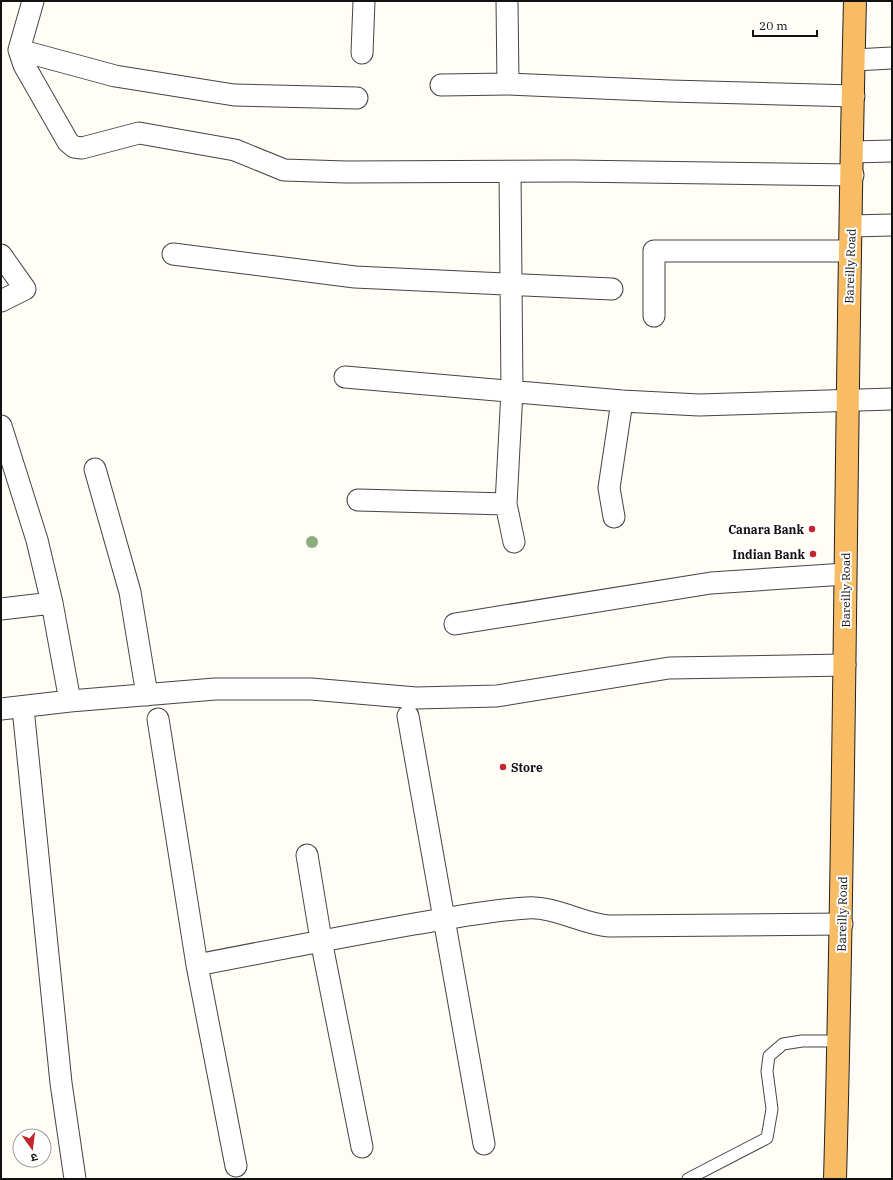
<svg xmlns="http://www.w3.org/2000/svg" width="893" height="1180" viewBox="0 0 893 1180" font-family="'IBM Plex Serif','Noto Sans Devanagari',serif">
<rect width="100%" height="100%" fill="#fffdf5"/>
<g fill="none" stroke-linecap="round" stroke-linejoin="round">
<defs>
<path id="service" d="M688 1179 767 1138 772 1109 767 1071 769 1056 783 1044 802 1041H839"/>
<path id="minor" d="M33 1 19 50 24 65 68 142 74 147 82 148 139 133 235 150 284 170 346 172 571 171 853 175
M507 1 508 84
M19 50 115 76 234 95 357 98
M362 53 364 1
M854 60 892 58
M441 85 508 84 670 91 854 96
M853 152 892 151
M510 172 512 391 506 504 514 542
M851 226 892 225
M173 254 355 277 612 289
M1 255 25 289 1 301
M654 316V251H849
M345 377 622 401 699 405 892 399
M1 426 37 540 52 603 70 701
M95 469 130 592 147 695
M358 500 506 504
M614 517 609 488 622 401
M1 609 52 603
M455 624 711 583 845 574
M23 708 61 1083 75 1179
M1 709 70 701 215 689H311L416 698 497 696 669 668 845 665
M408 716 484 1144
M158 719 197 965 236 1166
M307 855 321 940 362 1147
M197 965C269 951 341 937 414 924 450 918 490 910 527 908 555 906 582 924 609 926L842 924"/>
<path id="trunk" d="M835 1179C846 786 845 394 855 1"/>
</defs>
<use href="#service" stroke="#444" stroke-width="13"/>
<use href="#minor" stroke="#444" stroke-width="23"/>
<use href="#trunk" stroke="#222" stroke-width="24"/>
<use href="#service" stroke="#fff" stroke-width="11"/>
<use href="#minor" stroke="#fff" stroke-width="21"/>
<use href="#trunk" stroke="#f7bc64" stroke-width="22"/>
</g>
<circle fill="#8dad7f" cx="312" cy="542" r="6"/>
<g fill="#c4262e" stroke="#fff" stroke-width="1.5">
<circle cx="812" cy="529" r="4"/>
<circle cx="813" cy="554" r="4"/>
<circle cx="503" cy="767" r="4"/>
</g>
<g text-anchor="middle" dominant-baseline="central" stroke-width="4" stroke-linejoin="round" paint-order="stroke">
<g font-size="12" fill="#111" stroke="#fff">
<text transform="translate(850 266) rotate(-88)">Bareilly Road</text>
<text transform="translate(845 590) rotate(-90)">Bareilly Road</text>
<text transform="translate(842 914) rotate(-89)">Bareilly Road</text>
</g>
<g font-size="12" font-weight="bold" fill="#111" stroke="#fff" text-anchor="end">
<text x="804" y="529">Canara Bank</text>
<text x="805" y="554">Indian Bank</text>
<text x="511" y="767" text-anchor="start">Store</text>
</g>
</g>
<rect width="893" height="1180" fill="none" stroke="#111111" stroke-width="4"/>
<g transform="translate(32 1148) rotate(166)"><circle r="19" fill="#ffffff" stroke="#a0a0a0"/>
<path d="M0-3L7 15L0 10L-7 15Z" fill="#c4262e"/>
<text y="-6" font-size="11" font-weight="bold" text-anchor="middle" fill="#111111">उ</text>
</g>
<path d="M753 30v6h64v-6" fill="none" stroke="#111111" stroke-width="2"/>
<text x="759" y="30" font-size="12" fill="#111111" stroke="#ffffff" stroke-width="3" paint-order="stroke">20 m</text>
</svg>
